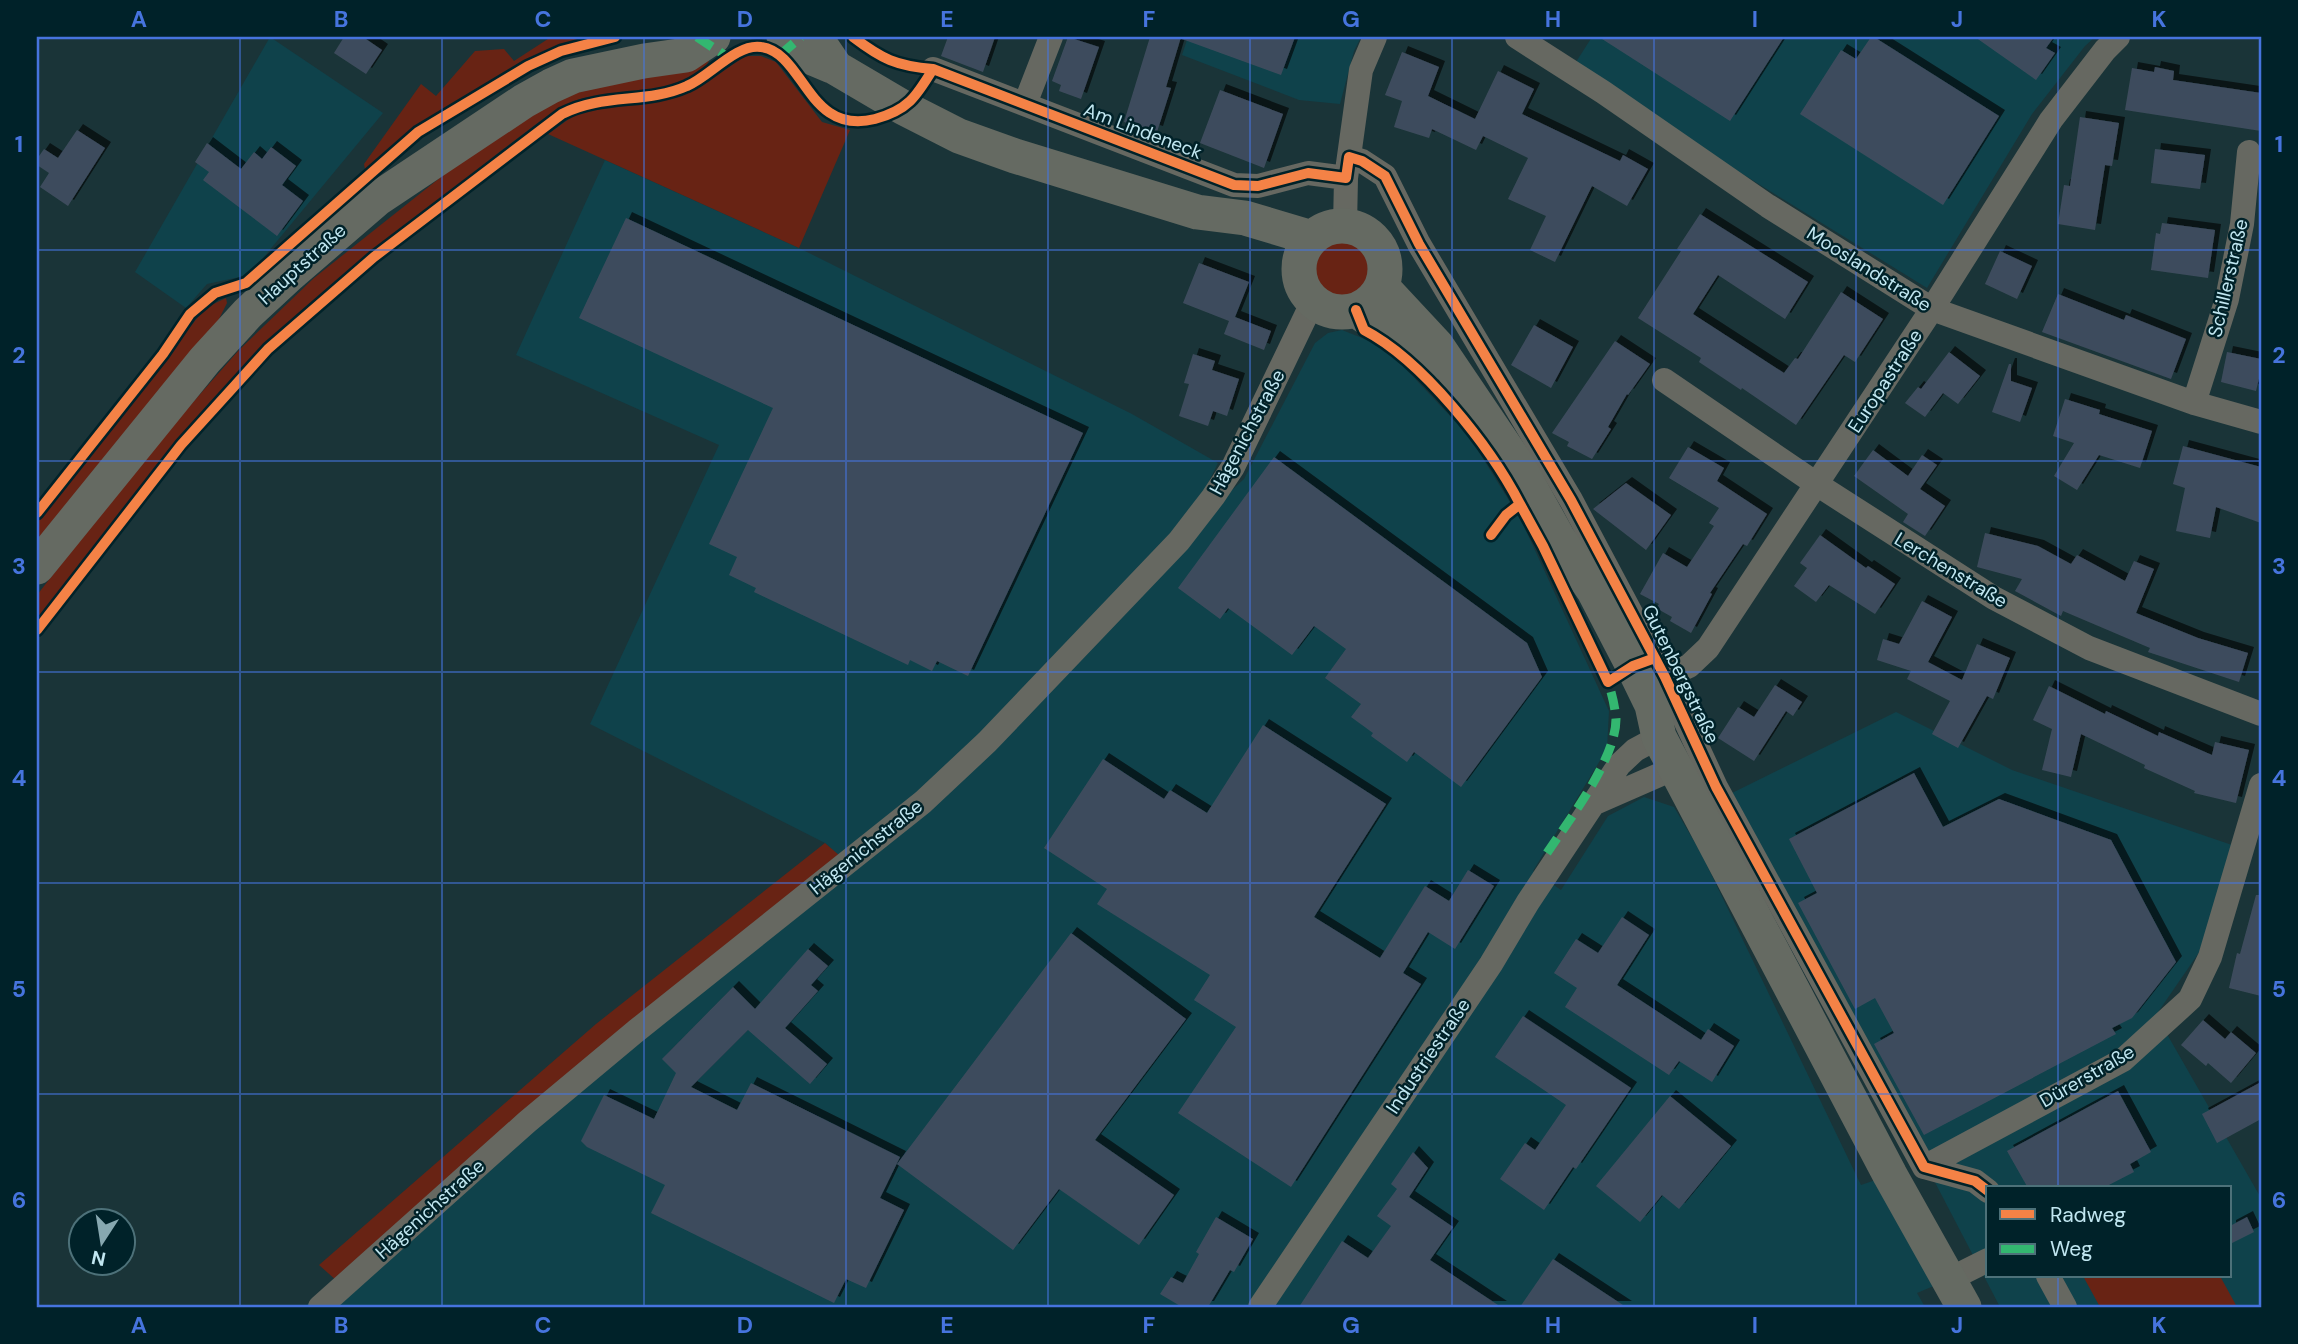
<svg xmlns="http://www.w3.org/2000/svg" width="2298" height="1344" viewBox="0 0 2298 1344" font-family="'DM Sans',sans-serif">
<defs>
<filter id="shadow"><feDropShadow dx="6" dy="-6" stdDeviation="0" flood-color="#0009"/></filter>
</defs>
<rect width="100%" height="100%" fill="#1a3438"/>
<path fill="#0f424b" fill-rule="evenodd" d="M270 37 383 113 249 275 207 284 186 308 135 272Z
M1188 37H1361L1354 51 1340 104 1299 100 1182 55Z
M1592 37H2095L2085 46 2032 114 1927 288 1723 162 1576 62Z
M605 160 799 248 1132 414 1218 463 1182 536 1244 479 1315 343 1328 333 1342 330 1385 347 1469 436 1521 520 1609 711 1607 749 1533 871 1561 890 1608 816 1644 797 1674 807 1701 853 1861 1185 1890 1175 1948 1280 1917 1293 1925 1307H304L839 856 825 843 590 724 719 445 516 355Z
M1896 712 2012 770 2232 845 2200 951 2156 1015 2261 1198V1307H2000L1732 793ZM1988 1188H2230V1276H1988Z"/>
<path fill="#682314" d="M551 37H596L533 57 416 129 370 169H365L364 164 421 84 436 96 475 51 504 49 514 61Z
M707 54 709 61C685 101 616 88 577 100 556 106 521 137 502 150 469 176 436 203 403 229 352 269 300 310 255 356 175 438 107 532 37 622V595L149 452 239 350 314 278 451 169 547 103 579 88Z
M745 56H761L776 62 822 122 850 130 799 248 548 134 573 116 607 105 673 98 703 85Z
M1311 269a32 32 0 1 1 64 0a32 32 0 1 1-64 0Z
M226 298 227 303 213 331 37 550V522L205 308Z
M825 843 840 856 337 1281 319 1265 596 1024Z
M2083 1276H2220L2237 1307H2100Z"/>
<path fill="#3e4c5d" filter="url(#shadow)" d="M344 37H363L382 50 366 74 334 53Z
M948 37H995L983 72 941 56Z
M1068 37 1099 47 1081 99 1059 91 1061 85 1052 81Z
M1150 37H1181L1166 87 1171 88 1157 132 1124 122Z
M1182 37H1295L1281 75 1182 39Z
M1599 37H1784L1730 121Z
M1871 37H1874L1999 116 1943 205 1800 114 1841 50 1856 59Z
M1975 37H2054L2046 48 2055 53 2036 80Z
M1402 52 1439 67 1428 96 1475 119 1498 71 1534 89 1522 114 1620 161 1623 155 1648 169 1627 206 1592 186 1555 262 1530 250 1546 216 1508 199 1528 158 1483 136 1476 150 1432 129 1429 138 1394 127 1402 101 1385 95Z
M2155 67 2174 71 2173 80 2261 93V131L2125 110 2132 68 2154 72Z
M1220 90 1283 114 1264 168 1200 143Z
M2080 117 2119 123 2112 166 2105 165 2095 230 2058 224 2064 185 2070 186Z
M77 130 105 148 68 206 40 187 49 173 37 165V159L44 149 58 158Z
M207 143 241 169 254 152 262 159 271 147 296 166 282 185 303 201 277 236 203 180 209 172 195 162Z
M2155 149 2205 155 2200 189 2151 183Z
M1700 214 1808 282 1785 319 1718 275 1693 314 1784 373 1795 358 1798 359 1841 292 1883 319 1855 362 1844 355 1796 425 1742 388 1741 390 1699 362 1701 358 1638 318 1681 251 1677 249Z
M626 218 1083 433 968 676 937 661 932 671 910 660 908 665 754 592 756 588 729 575 737 557 709 544 773 408 579 318Z
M2162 223 2215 230 2208 278 2151 270 2156 233 2160 234Z
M2000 251 2032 266 2017 299 1985 284Z
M1199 263 1249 282 1235 317 1271 331 1264 350 1224 334 1229 321 1183 303Z
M2058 294 2124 320 2126 315 2186 339 2171 379 2042 332Z
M1534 325 1573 347 1551 388 1511 365Z
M1615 341 1650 364 1628 395 1627 394 1608 427 1611 429 1592 459 1567 446 1569 442 1552 433Z
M1949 352 1980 376 1958 404 1943 393 1925 417 1905 403 1918 387 1921 389Z
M2227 352 2261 359V370L2256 391 2221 382Z
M1193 354 1215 361 1212 370 1239 379 1227 416 1213 411 1208 426 1179 416 1189 384 1184 383Z
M2009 364H2011V381L2032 388 2020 422 1992 412Z
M2065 399 2100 410 2099 414 2152 431 2140 468 2099 455 2077 490 2054 476 2074 443 2053 436Z
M2183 446 2261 467V523L2216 507 2210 538 2176 531 2185 488 2173 484Z
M1688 447 1724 468 1717 481 1767 514 1747 546 1743 544 1710 593 1712 594 1691 633 1670 621 1672 617 1656 608 1659 604 1640 594 1663 553 1687 567 1714 526 1709 523 1719 508 1669 478Z
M1873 450 1908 476 1922 455 1937 465 1920 489 1945 506 1925 536 1903 522 1908 514 1854 476Z
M1274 457 1527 643 1542 677 1461 787 1414 752 1407 762 1371 736 1373 733 1351 717 1361 704 1325 678 1346 649 1314 626 1292 655 1228 608 1220 619 1178 588Z
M1626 483 1671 515 1646 550 1593 509Z
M1985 533 2038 546 2071 564 2077 555 2125 581 2134 561 2154 569 2136 613 2198 638 2248 653 2239 682 2148 652 2150 648 2063 611 2061 616 2015 591 2022 579 1977 567Z
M1820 535 1866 568 1868 566 1895 584 1875 614 1829 585 1816 602 1794 586 1807 568 1800 563Z
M1922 601 1952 617 1928 662 1962 680 1977 644 2010 658 1993 699 1987 696 1958 748 1932 734 1950 701 1907 679 1911 671 1877 660 1883 639 1899 644Z
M1775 685 1802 702 1793 716 1786 711 1754 761 1718 738 1738 707 1754 717Z
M2049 686 2105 714 2106 711 2158 736 2159 732 2212 755 2215 742 2249 750 2236 803 2194 793 2195 791 2144 768 2145 765 2081 734 2071 777 2042 770 2052 729 2033 720Z
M1263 725 1386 804 1314 917 1380 958 1425 886 1449 901 1468 870 1494 886 1455 949 1428 932 1403 973 1421 984 1291 1187 1178 1113 1236 1027 1194 1000 1210 975 1097 904 1107 889 1044 848 1103 759 1164 799 1170 790 1207 813Z
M1914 773 1943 827 1999 799 2111 840 2176 962 2132 1018 2112 1028 2116 1034 1924 1135 1874 1044 1894 1033 1875 998 1855 1009 1798 903 1817 893 1789 839Z
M2256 895H2261V996L2229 988 2237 953 2240 954Z
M1622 917 1649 935 1617 985 1701 1040 1708 1029 1734 1046 1712 1082 1679 1061 1669 1075 1565 1007 1577 988 1554 973 1576 939 1598 953Z
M1071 933 1186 1019 1095 1140 1174 1195 1139 1245 1059 1189 1013 1250 897 1164Z
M808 949 828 966 811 985 818 991 785 1028 827 1064 810 1084 748 1030 691 1087 737 1110 751 1083 900 1157 880 1198 904 1210 866 1288 846 1279 834 1303 651 1213 665 1185 587 1147 581 1141 604 1095 654 1119 676 1073 662 1059 733 987 755 1009Z
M1523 1016 1631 1088 1576 1169 1573 1167 1544 1210 1500 1179 1525 1143 1535 1150 1566 1105 1495 1057Z
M2203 1020 2225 1039 2231 1032 2256 1053 2231 1083 2208 1063 2206 1066 2181 1045Z
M2261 1082V1119L2217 1143 2202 1114Z
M2118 1091 2151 1152 2130 1164 2134 1172 2103 1188H2028L2007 1151Z
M1670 1096 1731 1146 1679 1209 1662 1195 1640 1222 1596 1186Z
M1413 1152 1428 1168 1409 1197 1453 1227 1430 1260 1501 1307H1299L1342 1241 1368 1258 1391 1226 1377 1216 1397 1189 1391 1184Z
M1216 1217 1253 1239 1234 1272 1230 1270 1208 1307H1182L1160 1294 1171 1277 1183 1283 1199 1254 1196 1252Z
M2247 1217 2254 1232 2230 1244V1226Z
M1553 1259 1626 1307H1520Z"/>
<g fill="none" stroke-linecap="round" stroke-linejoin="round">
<path stroke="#666861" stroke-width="24" d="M1517 37 1603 92 1768 206 1932 309 2194 403 2261 422
M933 69 1234 185 1258 186 1308 173 1346 178
M1025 104 1051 37
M1349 157 1362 161 1385 176 1419 244 1571 500 1665 677 1716 787 1924 1167 1975 1181 1988 1191
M1345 226 1346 178 1361 70 1375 37
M1664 380 1818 485 1994 598 2089 648 2261 714
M2194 403 2227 299 2242 224 2249 152
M1665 677 1689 666 1708 648 1932 309 2051 120 2105 50 2118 37
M1595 803 1675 768
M1924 1167 2123 1060 2190 999 2210 957 2261 785
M2048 1276 2065 1307
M1948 1280 1988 1260
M320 1307 527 1122 636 1031 923 802 987 742 1179 541 1213 497 1233 467 1249 434 1313 301
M1260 1307 1491 964 1528 902 1619 765 1635 750 1659 737"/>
<path stroke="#656a62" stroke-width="35" d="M784 37 813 58 832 66
M815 37 836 68 904 108 959 136 1015 156 1197 212 1245 218 1312 238
M1299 269a43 43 0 1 1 86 0a43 43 0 1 1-86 0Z
M1382 287 1437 346 1518 466 1558 538 1594 591 1633 666 1652 705 1659 737 1890 1175 1964 1307
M1356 310 1433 363
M37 567 205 360 248 313 290 274 377 199 524 101 551 86 573 76 644 61 686 55 713 37"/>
<path stroke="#33b770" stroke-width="9" stroke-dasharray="18 9" stroke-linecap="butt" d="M697 37 729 58
M780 55 801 37
M1547 853C1569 820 1616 759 1616 719 1615 707 1612 694 1608 682"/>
<defs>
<path id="cycleway" d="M853 37C882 59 896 66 933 69L1234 185 1258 186 1308 173 1346 178 1349 157 1362 161 1385 176 1419 244 1571 500 1665 677 1716 787 1924 1167 1975 1181 1988 1191
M1356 310 1364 330C1422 360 1490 446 1520 504
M37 513 163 354 190 314 215 293 246 283 418 132 528 66 561 51 615 37
M1491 535 1506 515 1520 504 1543 546 1608 682 1633 666 1655 658
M37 630 181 445 268 349 374 257 562 114C603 93 647 104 687 86 709 77 737 43 761 47 805 53 807 136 875 119 908 110 916 97 933 69"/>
</defs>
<use href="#cycleway" stroke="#002229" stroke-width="15"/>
<use href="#cycleway" stroke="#f48246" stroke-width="10"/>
</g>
<path fill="none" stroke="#4674de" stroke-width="2" stroke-opacity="0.55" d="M240 37V1307M442 37V1307M644 37V1307M846 37V1307M1048 37V1307M1250 37V1307M1452 37V1307M1654 37V1307M1856 37V1307M2058 37V1188M37 250H2261M37 461H2261M37 672H2261M37 883H2261M37 1094H2261M2058 1276V1307"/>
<g text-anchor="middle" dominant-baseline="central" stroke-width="5" stroke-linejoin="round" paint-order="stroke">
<g font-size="19" fill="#c1e7f1" stroke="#002229">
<text transform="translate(1143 131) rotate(21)">Am Lindeneck</text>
<text transform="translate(302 264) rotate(-42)">Hauptstraße</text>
<text transform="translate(1869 269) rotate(32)">Mooslandstraße</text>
<text transform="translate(2228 278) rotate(-77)">Schillerstraße</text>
<text transform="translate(1885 381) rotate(-57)">Europastraße</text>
<text transform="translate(1247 432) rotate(-62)">Hägenichstraße</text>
<text transform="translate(1951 570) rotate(31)">Lerchenstraße</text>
<text transform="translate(1681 674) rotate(64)">Gutenbergstraße</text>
<text transform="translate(866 847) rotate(-39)">Hägenichstraße</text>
<text transform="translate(1428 1056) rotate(-56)">Industriestraße</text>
<text transform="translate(2087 1076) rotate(-30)">Dürerstraße</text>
<text transform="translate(430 1209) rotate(-42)">Hägenichstraße</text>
</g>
</g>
<rect width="2298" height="1344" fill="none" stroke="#002229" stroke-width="77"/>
<rect x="1986" y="1186" width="245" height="91" fill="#002229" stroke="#4d7179" stroke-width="2"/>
<rect x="2000" y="1209" width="35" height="10" fill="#f48246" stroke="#4d7179" stroke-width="2"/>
<text x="2050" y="1222" font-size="21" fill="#c1e7f1">Radweg</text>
<rect x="2000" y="1244" width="35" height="10" fill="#33b770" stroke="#4d7179" stroke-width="2"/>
<text x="2050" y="1256" font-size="21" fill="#c1e7f1">Weg</text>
<g transform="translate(102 1242) rotate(192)"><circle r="33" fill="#002229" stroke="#4d7179" stroke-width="2"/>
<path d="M0-5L12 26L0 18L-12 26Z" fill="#87a8b0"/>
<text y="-10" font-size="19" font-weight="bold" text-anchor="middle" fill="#c1e7f1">N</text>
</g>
<rect x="38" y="38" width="2222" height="1268" fill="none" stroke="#4674de" stroke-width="2.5"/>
<g font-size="23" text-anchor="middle" font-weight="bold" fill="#4674de">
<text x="139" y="27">A</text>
<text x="341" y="27">B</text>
<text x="543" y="27">C</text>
<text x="745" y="27">D</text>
<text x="947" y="27">E</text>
<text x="1149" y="27">F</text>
<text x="1351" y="27">G</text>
<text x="1553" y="27">H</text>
<text x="1755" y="27">I</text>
<text x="1957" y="27">J</text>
<text x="2159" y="27">K</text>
<text x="19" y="152">1</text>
<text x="2279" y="152">1</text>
<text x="19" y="363">2</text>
<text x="2279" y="363">2</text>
<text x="19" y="574">3</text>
<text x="2279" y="574">3</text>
<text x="19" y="786">4</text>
<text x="2279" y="786">4</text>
<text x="19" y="997">5</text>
<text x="2279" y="997">5</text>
<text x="19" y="1208">6</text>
<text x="2279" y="1208">6</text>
<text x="139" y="1333">A</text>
<text x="341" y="1333">B</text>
<text x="543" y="1333">C</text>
<text x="745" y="1333">D</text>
<text x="947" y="1333">E</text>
<text x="1149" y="1333">F</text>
<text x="1351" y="1333">G</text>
<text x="1553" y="1333">H</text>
<text x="1755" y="1333">I</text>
<text x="1957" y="1333">J</text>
<text x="2159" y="1333">K</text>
</g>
</svg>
